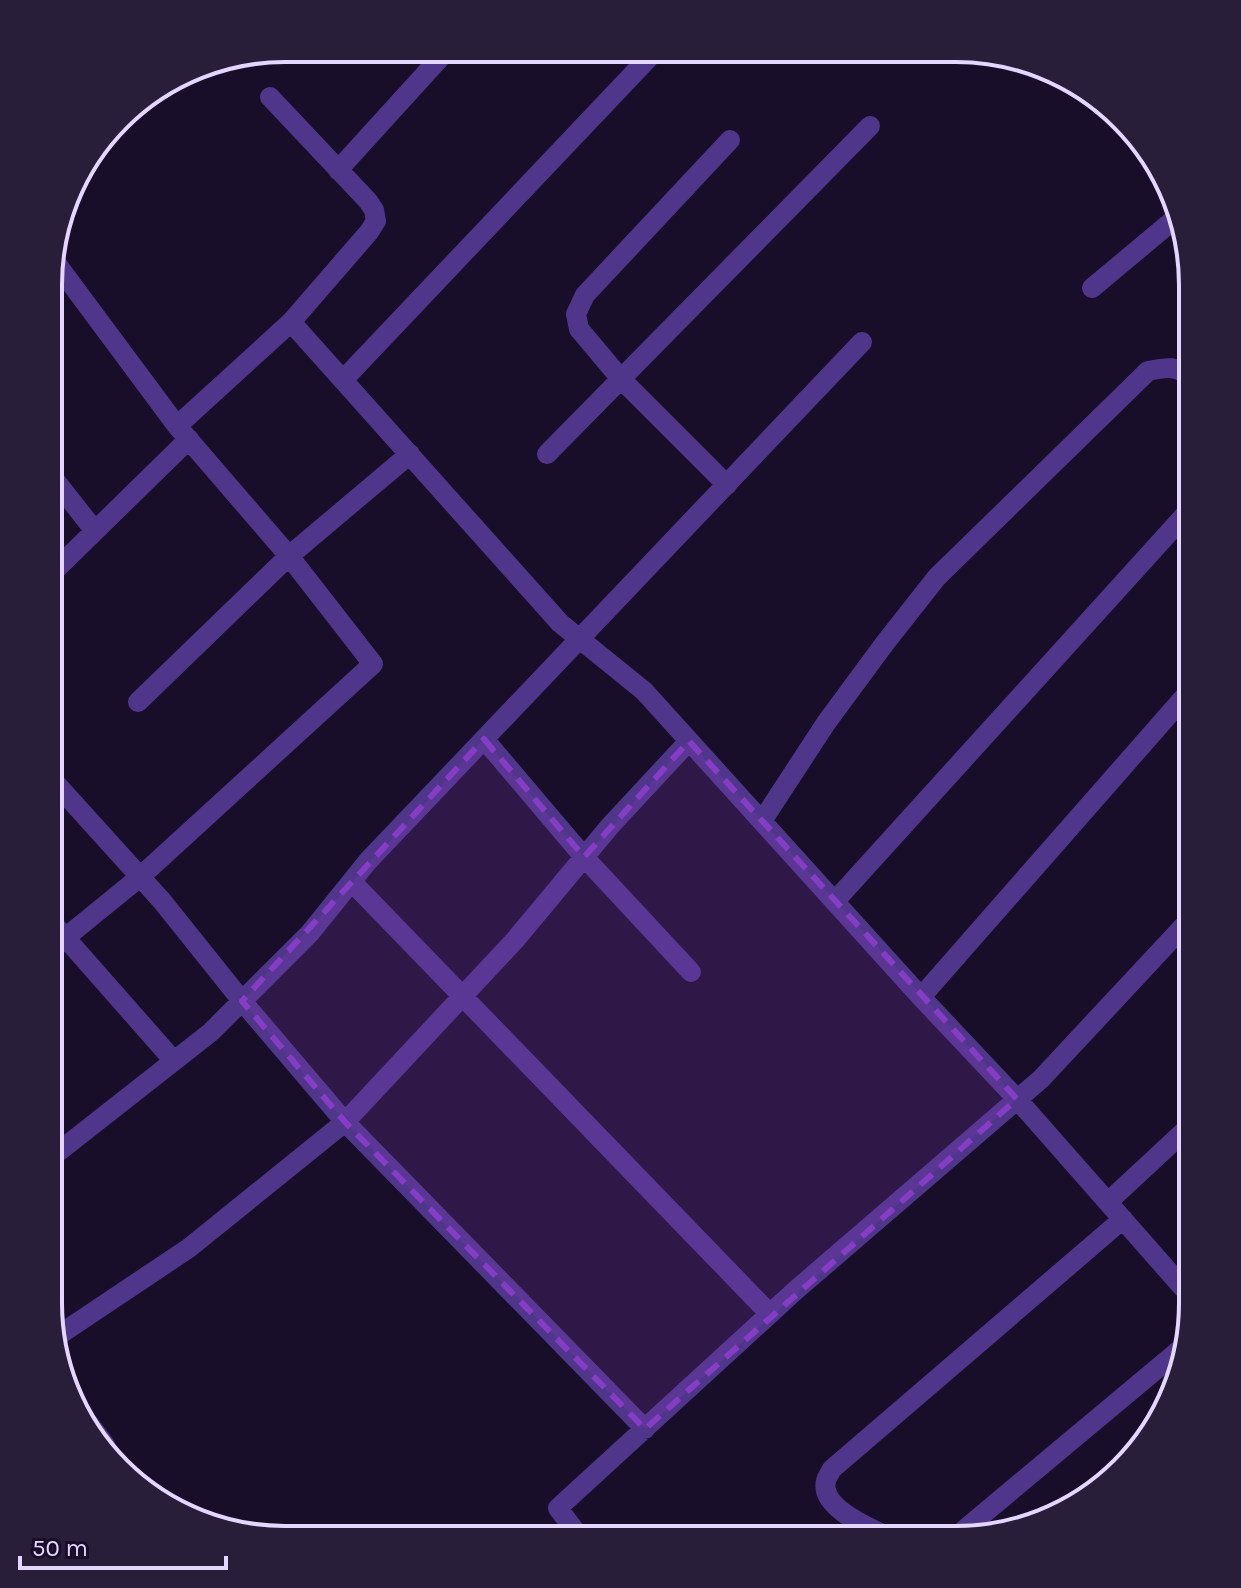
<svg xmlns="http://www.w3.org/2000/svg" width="1241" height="1588" viewBox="0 0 1241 1588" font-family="Karla,sans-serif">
<rect width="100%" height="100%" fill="#190e29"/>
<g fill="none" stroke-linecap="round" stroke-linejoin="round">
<path stroke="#4f368a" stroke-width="20" d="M270 97 368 201 374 210 376 221 369 232 291 322
M338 170 449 48
M50 255 177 426 289 556 410 454
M1092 288 1177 217
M343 380 657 49
M177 426 291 322 560 623 644 691 921 997 1017 1099 1192 1298
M547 454 870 126
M50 474 95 531
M727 485 621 379 579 329 576 314 585 295 730 140
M49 576 189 439
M484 739 584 857 691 972
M49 776 162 901 242 1001 345 1122 645 1429
M762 821 826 723 885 643 937 577 1148 371C1167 367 1177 365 1193 379
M352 882 770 1314
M835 901 1193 506
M49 919 174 1061
M49 951 140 877 373 664 289 556 138 702
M921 997 1193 687
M48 1160 211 1032 310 933 368 861 862 342
M1108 1202 1193 1123
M56 1337 189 1248 345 1122 515 940 610 826 689 741
M71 1400 105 1445
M581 1539 558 1508 796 1290 1041 1079 1193 916
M895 1540C875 1530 819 1509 826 1481 827 1476 830 1473 832 1469L1123 1219
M952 1540 1183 1347"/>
</g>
<path fill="#863dc5" fill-opacity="0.2" stroke="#863dc5" stroke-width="6" stroke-dasharray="16 10" stroke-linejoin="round" d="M484 739 584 857 689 741 1017 1099 645 1429 345 1122 242 1001Z"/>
<path d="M0 0H1241V1588H0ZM285 62H956A223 223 0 0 1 1179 285V1303A223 223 0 0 1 956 1526H285A223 223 0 0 1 62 1303V285A223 223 0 0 1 285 62Z" fill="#291e3a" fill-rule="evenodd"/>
<path fill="none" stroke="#e5d6ff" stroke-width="4" d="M285 62H956A223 223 0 0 1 1179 285V1303A223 223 0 0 1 956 1526H285A223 223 0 0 1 62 1303V285A223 223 0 0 1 285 62Z"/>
<path d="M20 1556v12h206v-12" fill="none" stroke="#e5d6ff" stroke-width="4"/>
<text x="32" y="1556" font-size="24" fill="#e5d6ff" stroke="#190e29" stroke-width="6" paint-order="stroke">50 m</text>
</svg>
